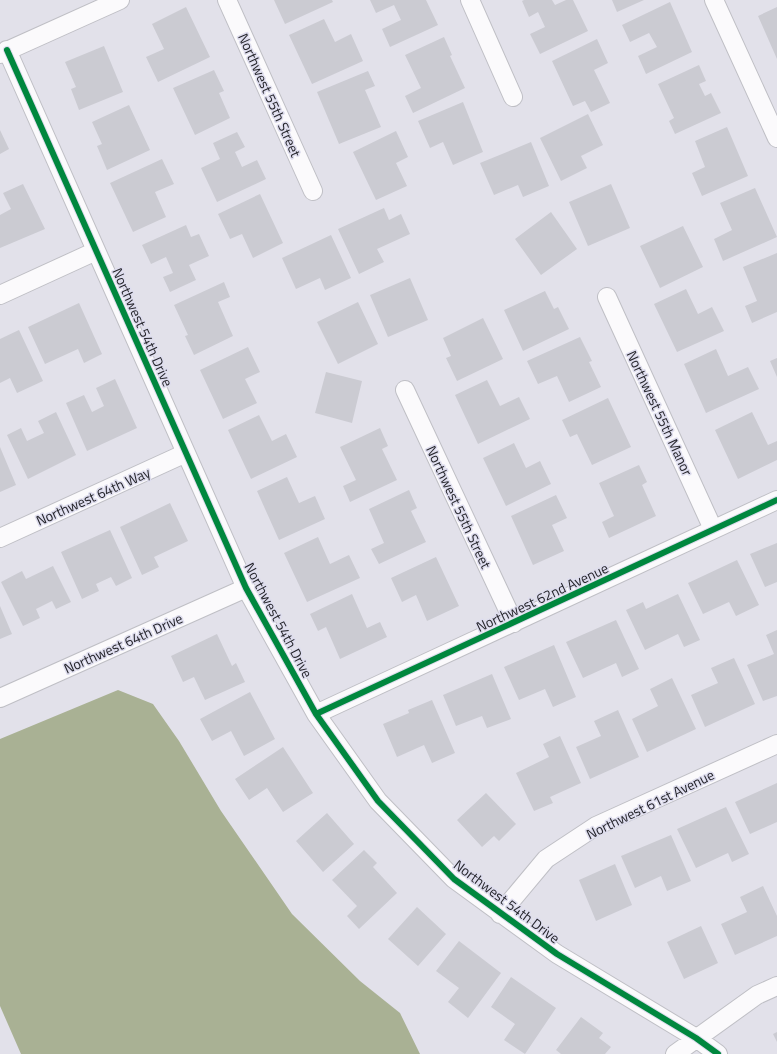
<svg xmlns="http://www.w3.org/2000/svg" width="777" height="1054" viewBox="0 0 777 1054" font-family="'Titillium Web',sans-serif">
<rect width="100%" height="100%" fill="#e2e1ea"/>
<path fill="#a9b194" d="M118 690 153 704 179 741 221 811 292 914 360 981 400 1013 420 1054H21L0 1006V739Z"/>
<path fill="#cbcbd2" d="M274 0H332L333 2 285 24Z
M370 0H426L438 25 390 47 382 29 401 20 394 5 376 13Z
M524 0H552L555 5 566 0H573L588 31 540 54 530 34 545 27 538 12 529 17 522 1Z
M612 0H644L617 12Z
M670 2 692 52 646 74 638 56 657 47 649 33 630 42 622 25Z
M186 7 210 57 158 82 146 57 164 49 152 24Z
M777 7V59L758 16Z
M324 19 335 42 351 34 363 61 312 84 289 35Z
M444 37 452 55 450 56 465 88 413 113 405 96 421 88 405 55Z
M597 39 608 63 594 70 610 103 591 112 585 101 573 106 552 61Z
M104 46 123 92 79 110 71 89 76 87 65 62Z
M699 65 706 81 699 84 705 96 711 93 721 113 675 134 669 121 674 118 658 84Z
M214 70 224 91 219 93 230 118 195 135 173 88Z
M368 71 375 86 365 90 381 127 339 144 317 92Z
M463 102 483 152 453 165 443 142 430 148 418 121Z
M129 105 150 150 107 170 97 146 102 144 92 122Z
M588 114 603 145 581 156 587 168 561 181 540 138Z
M727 127 748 176 702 196 692 173 705 167 695 141Z
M0 130 9 149 0 154Z
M396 131 408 157 396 163 407 186 376 200 353 152Z
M237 132 245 147 235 152 242 167 257 160 266 179 217 202 201 168 220 159 213 143Z
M531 142 549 186 523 197 518 185 494 195 480 163Z
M162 159 174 184 155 192 166 217 133 232 110 183Z
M23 184 45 229 0 248V215L11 209 3 193Z
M611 184 630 228 588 246 569 202Z
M755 188 777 237 723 261 714 239 732 230 720 203Z
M260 194 283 243 253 258 242 234 230 239 218 214Z
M384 208 389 220 401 214 410 234 377 249 384 262 359 274 338 229Z
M551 212 577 249 541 275 515 239Z
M186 225 191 237 199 234 209 256 189 265 196 280 170 292 163 277 173 273 166 257 151 264 142 245Z
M683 226 703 267 660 288 640 246Z
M331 235 351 278 325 290 320 278 296 289 282 258Z
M777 253V312L752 323 745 306 757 301 743 267Z
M410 278 428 320 388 337 370 295Z
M224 282 230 297 218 302 233 336 194 355 185 336 188 335 174 305Z
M686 289 698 314 712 307 724 331 677 352 654 304Z
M545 291 554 309 558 307 569 329 523 351 504 310Z
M358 302 378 344 338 364 317 322Z
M79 303 102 354 84 363 78 349 45 364 28 327Z
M483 318 503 359 457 381 446 358 451 356 443 338Z
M19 330 43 381 17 393 10 378 0 383V339Z
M580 337 592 361 589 362 601 387 569 402 557 376 538 384 527 361Z
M248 347 260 372 245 379 257 403 223 419 200 370Z
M716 349 728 376 748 367 759 389 706 413 684 364Z
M777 358V377L770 361Z
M326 372 362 381 352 423 315 413Z
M115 379 137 428 87 451 66 403 84 395 92 412 104 406 96 388Z
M487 380 500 406 519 397 530 419 478 444 455 395Z
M608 398 631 447 592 465 577 434 570 437 562 420Z
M56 412 76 455 28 479 7 435 21 428 27 441 44 433 38 421Z
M752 412 768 445 777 441V460L738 479 715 430Z
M259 415 272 441 286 434 297 457 251 479 228 430Z
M380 428 388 446 382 449 397 480 350 502 343 486 356 480 340 447Z
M514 443 526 468 540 461 551 484 506 506 483 458Z
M0 447 16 485 0 492Z
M639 465 647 482 642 485 656 516 609 538 602 522 614 516 599 483Z
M287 477 299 503 315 496 325 519 279 540 257 491Z
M409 490 417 508 411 511 426 542 379 564 371 549 384 543 369 509Z
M556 495 567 518 552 525 564 551 533 565 511 516Z
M170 503 188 541 154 557 159 567 142 575 120 527Z
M110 530 132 578 116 586 111 577 96 584 99 591 82 599 61 552Z
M318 537 330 564 349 555 360 578 307 602 284 553Z
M777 543V582L765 587 750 554Z
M436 557 459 606 427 621 416 595 402 602 391 578Z
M737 560 759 605 736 616 729 602 703 614 688 583Z
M53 566 71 602 56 609 52 601 36 609 40 618 23 626 1 582 22 571 26 579Z
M352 594 367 628 380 622 387 637 340 659 326 627 318 631 310 614Z
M678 594 700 640 684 647 678 634 645 650 626 610 643 602 646 609Z
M0 606 12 634 0 639Z
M616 620 639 669 622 677 616 663 583 678 566 642Z
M777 630V696L763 701 747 665 774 654 766 635Z
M217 634 232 666 236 663 245 682 205 700 194 677 183 682 171 656Z
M554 645 576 697 553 707 545 689 519 700 504 667Z
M734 658 755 704 705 727 691 695 718 683 711 668Z
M492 674 511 719 487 728 482 716 456 726 443 695Z
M672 678 696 729 647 752 632 719 658 706 650 689Z
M250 692 275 739 244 756 231 731 212 741 200 719Z
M432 700 455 753 432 763 424 745 397 757 383 724 409 713 408 710Z
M618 710 639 757 590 779 576 747 601 736 594 721Z
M560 736 581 783 550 797 553 803 534 811 516 773 549 757 543 744Z
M283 747 313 793 283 812 267 788 249 800 235 779Z
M777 783V822L750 834 735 802Z
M486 793 516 824 499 841 494 836 482 847 457 820Z
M726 807 749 854 732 862 728 853 696 868 677 829Z
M327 813 354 844 323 872 296 841Z
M671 835 691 881 667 891 661 876 635 888 621 856Z
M364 850 377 863 373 867 397 893 359 929 347 916 357 906 332 880Z
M615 864 632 905 596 921 579 880Z
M763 886 777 916V936L735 955 721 924 747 912 740 897Z
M417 907 446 934 418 966 388 939Z
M701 926 718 963 684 979 667 942Z
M459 941 501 973 468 1018 448 1002 459 988 436 971Z
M511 977 556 1008 525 1054 504 1040 515 1024 491 1007Z
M581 1017 603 1033 599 1038 611 1047 605 1054H561L556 1050Z
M777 1032V1042L773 1034Z"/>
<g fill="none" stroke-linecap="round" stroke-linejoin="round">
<defs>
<path id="minor" d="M227 0 313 191
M470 0 513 97
M714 0 777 138
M7 50 246 588 316 714 378 801 454 879 557 954 696 1038 718 1054
M0 54 120 0
M0 295 96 251
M607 297 713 529
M405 390 514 623
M0 538 186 453
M0 698 246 588
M316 714 777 500
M500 914 546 859 596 826 777 744
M675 1054 757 995 777 986"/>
</defs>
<use href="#minor" stroke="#bfbfc5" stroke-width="20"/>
<use href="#minor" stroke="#fbfafc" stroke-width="18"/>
<defs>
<path id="cycleway" d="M7 50 246 588 316 714 378 801 454 879 557 954 696 1038 718 1054
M316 714 777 500"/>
</defs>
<use href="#cycleway" stroke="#deddee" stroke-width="8"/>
<use href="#cycleway" stroke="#00873e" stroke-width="6"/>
</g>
<g text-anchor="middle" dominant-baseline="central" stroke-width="3" stroke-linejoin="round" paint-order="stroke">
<g font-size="14" fill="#24242a" stroke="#deddee">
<text transform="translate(270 95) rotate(66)">Northwest 55th Street</text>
<text transform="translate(143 327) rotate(66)">Northwest 54th Drive</text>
<text transform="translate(660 413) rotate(65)">Northwest 55th Manor</text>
<text transform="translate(93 496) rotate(-24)">Northwest 64th Way</text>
<text transform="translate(459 507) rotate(65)">Northwest 55th Street</text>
<text transform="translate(542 597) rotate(-25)">Northwest 62nd Avenue</text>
<text transform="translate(279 620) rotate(62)">Northwest 54th Drive</text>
<text transform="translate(123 643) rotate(-24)">Northwest 64th Drive</text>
<text transform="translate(650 804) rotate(-26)">Northwest 61st Avenue</text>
<text transform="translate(507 901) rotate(37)">Northwest 54th Drive</text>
</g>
</g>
</svg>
